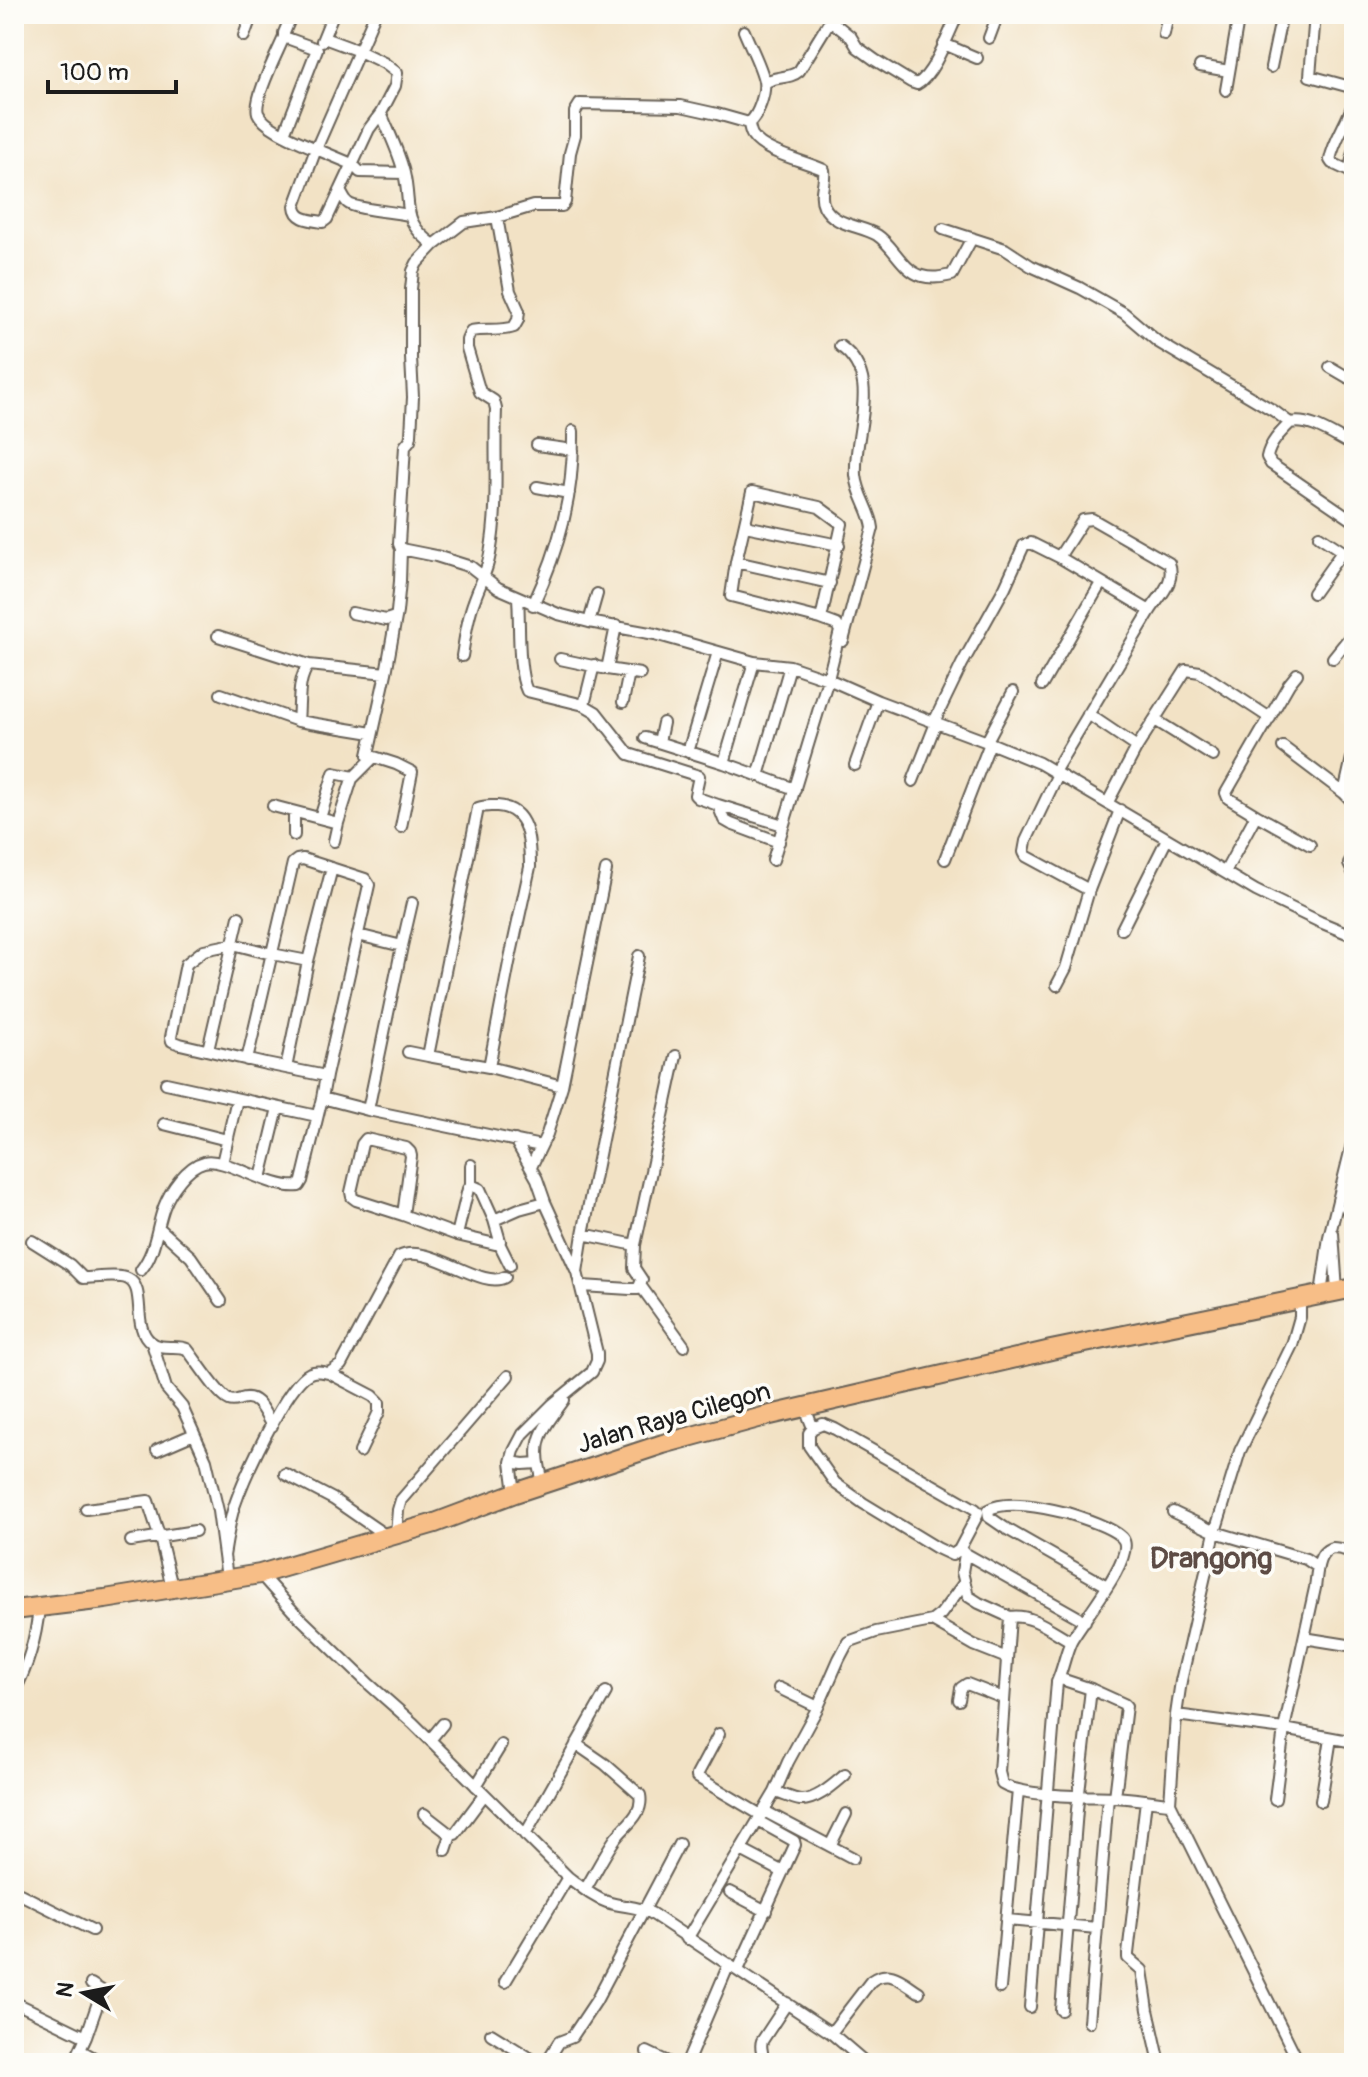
<svg xmlns="http://www.w3.org/2000/svg" width="1368" height="2077" viewBox="0 0 1368 2077" font-family="Pangolin,sans-serif">
<rect width="100%" height="100%" fill="#fdfcf7"/>
<filter id="ink" filterUnits="userSpaceOnUse"><feTurbulence type="fractalNoise" baseFrequency=".0125" numOctaves="2"/><feDisplacementMap in="SourceGraphic" scale="16" xChannelSelector="R" yChannelSelector="G"/><feConvolveMatrix kernelMatrix="1 2 1 2 8 2 1 2 1" color-interpolation-filters="sRGB"/></filter>
<filter id="wash" filterUnits="userSpaceOnUse"><feTurbulence type="fractalNoise" baseFrequency=".006" numOctaves="4" result="noise"/><feDisplacementMap in="SourceGraphic" scale="32" xChannelSelector="R" yChannelSelector="G"/><feGaussianBlur stdDeviation="1.8" result="paint"/><feColorMatrix in="noise" values="0 0 0 0 0 0 0 0 0 0 0 0 0 0 0 0 0 1.4 0 .05"/><feComposite in="paint" operator="in"/></filter>
<g filter="url(#wash)">
<rect width="100%" height="100%" fill="#f2e2c5"/>
</g>
<g filter="url(#ink)">
<g fill="none" stroke-linecap="round" stroke-linejoin="round">
<defs>
<path id="street" d="M316 14 330 19
M375 14 359 51 384 63 397 73 395 86 381 113C389 133 399 152 404 173 412 206 400 221 434 245
M1253 14 1260 16
M1315 14 1310 76 1354 88
M830 20 851 37 857 47 875 60 911 82 917 84C934 75 949 32 958 14
M744 31C750 46 761 66 764 81 766 93 758 116 749 123
M1164 34 1168 14
M244 36 252 14
M284 37C278 52 253 99 258 113 265 129 301 142 316 149L295 206C296 220 311 220 323 222L327 219 369 129 381 113
M324 38 359 51 316 149 352 164 360 172 404 173
M989 38 998 14
M322 41 333 14
M944 44 977 58
M1200 66 1229 71
M1271 67 1282 14
M765 83C774 75 789 80 799 71L834 14
M1226 90 1239 14
M1354 101C1348 122 1334 139 1330 160L1332 163 1349 171 1354 176
M749 123C749 126 751 134 753 136 764 153 806 161 824 170 826 181 818 194 824 206 834 226 860 225 877 235 894 246 902 270 922 276 932 279 942 277 952 275L972 238
M284 134 317 49 284 37V33L292 14
M1349 171 1354 152
M340 191C342 194 345 201 348 203 354 209 396 212 408 215
M943 229 1005 249 1031 266 1080 288 1124 313 1158 342 1274 411 1290 423C1311 418 1335 437 1354 446
M840 346C884 377 853 432 856 475 858 496 871 510 873 528L843 641
M1330 367 1354 381
M1290 423C1280 433 1270 443 1267 457L1271 464 1354 521
M537 445 573 450
M537 487 569 493
M745 526 839 545
M1319 536 1354 559
M401 549 436 556 471 567 498 588 558 614 589 622 655 634 754 662 790 666 828 679 878 701 990 743 1039 763 1256 891 1320 922 1354 936
M1059 557 1083 520 1092 519 1169 563C1176 582 1160 595 1150 611
M736 562 830 583
M1313 593 1342 552
M518 598C520 623 517 670 527 691L584 705 596 712 629 754 699 776 695 795 698 798 718 805 724 820 731 824 779 842
M533 605C560 547 574 495 573 431
M352 613 386 620 395 617
M589 622 597 594
M218 636 309 665
M462 656C465 638 467 619 474 601 480 584 487 572 490 554 499 506 494 457 496 409L494 401 480 392 477 382 467 348V340L471 331C485 328 500 332 514 327L518 320 519 311 510 291 497 217
M1333 658 1354 632
M560 659 607 669 616 626
M607 669 640 674
M1042 685 1101 583
M221 694 298 721 372 733
M623 702 629 672
M584 705 594 665
M1088 714 1137 747
M1155 720 1213 756
M298 721C300 703 297 678 309 665L386 673
M934 722 962 664 1005 587 1024 545 1031 543 1059 557 1150 611 1054 772
M645 738 724 763 795 789
M987 741 1013 692
M659 742 663 723
M1283 747 1344 793 1354 803
M688 752 718 652
M724 763 754 662
M855 765 878 701
M1058 774 1026 841 1024 852 1026 856 1089 890 1120 810
M758 776 790 666
M913 781 936 723
M1344 793 1354 749
M1108 802 1137 747 1186 670 1200 672 1270 718
M718 805 783 825
M273 806 338 823 352 779 373 758
M294 813V835
M1256 815 1310 845
M320 818 334 773 354 777
M401 827 412 772 396 764 368 755 386 673 397 612 400 581 401 549 399 544 405 446 410 440 411 435 413 397 411 358V289L413 271 417 263 434 245 464 222 497 217 533 206H562L565 202 570 153 575 135V112L580 104 681 106 717 114 749 123
M334 841 338 823
M1354 851 1349 864 1354 874
M945 859 990 743
M773 860 828 679 840 631 837 625 821 619 731 596 736 562 752 492 819 507 842 524 821 619
M1225 872 1256 815 1228 798 1226 793 1289 684 1297 674
M1122 929 1167 839
M358 935 402 946
M308 961 272 954 233 944 204 950 186 964 171 1037 172 1041 180 1044 266 1064 326 1076
M1057 985 1066 968 1089 890
M208 1050 239 917
M408 1052 428 1056
M247 1060 293 863 297 860 303 859 365 879 369 885 326 1076 322 1098
M489 1067 509 963 530 867C530 842 529 808 497 806 490 806 485 805 478 808L428 1056 489 1067 562 1086
M286 1068 308 961 332 868
M166 1083 317 1116
M368 1110 402 946 412 903
M164 1124 227 1140
M515 1140 537 1179 545 1202 577 1272 597 1353V1361L592 1372 553 1404 523 1434 514 1451 511 1462 515 1493
M222 1163 237 1099
M531 1167 547 1134 562 1086 606 870
M261 1178 278 1108
M471 1185V1165
M1346 1208 1354 1206
M403 1215 411 1156 410 1152 406 1148 366 1139 362 1144 351 1192 352 1197 356 1200 403 1215 457 1235 495 1244 500 1241 494 1220 519 1209 545 1202
M159 1228 191 1257 221 1301
M1333 1233 1337 1291
M457 1235 468 1189 471 1185 480 1189 494 1220
M32 1241 70 1265 83 1278C94 1278 119 1274 128 1279 147 1288 131 1327 151 1342 162 1351 176 1344 187 1349 196 1360 218 1395 229 1400 234 1402 237 1400 241 1399 258 1393 264 1413 272 1426
M499 1243 510 1265
M635 1245 583 1234 639 956
M141 1270C156 1251 156 1229 164 1207 170 1191 187 1166 204 1162 224 1156 271 1190 299 1186L302 1181 322 1098 368 1110 541 1146
M577 1272 583 1234
M640 1285 684 1346
M582 1286 630 1289H638L642 1280 634 1268 635 1245 676 1056
M1321 1294 1329 1237 1354 1136
M152 1343 166 1388 182 1407 206 1460 218 1511 227 1578
M329 1373 373 1396 379 1402V1412L360 1452
M805 1408 813 1428 809 1433V1446L835 1483 863 1503 937 1548 952 1555 959 1550 977 1516 978 1512 975 1509 835 1429 823 1424 813 1428
M157 1450 194 1434
M511 1462 523 1464 538 1463
M285 1474 333 1499 388 1537
M544 1485C531 1443 539 1434 564 1400
M86 1509 148 1501 160 1538 172 1587
M1173 1512 1215 1532 1306 1559 1316 1566
M396 1534 398 1510 401 1500 508 1376
M131 1541 195 1531
M961 1551 1085 1621
M965 1554 962 1572 968 1596 979 1603 1010 1617 999 1772 1002 1784C1023 1797 1087 1796 1114 1797 1132 1798 1151 1801 1170 1803
M224 1556C227 1539 229 1523 234 1507 243 1480 286 1384 310 1373 317 1370 322 1372 329 1373L341 1365 399 1257C428 1241 482 1291 505 1277
M260 1574 293 1611 370 1685 413 1723 568 1877C580 1886 592 1897 607 1902 622 1907 637 1906 651 1913L831 2033 866 2063
M1010 1617C1031 1613 1052 1631 1071 1641
M932 1621 941 1614 964 1583
M1304 1638 1354 1646
M1058 1680 1061 1679 1091 1689 1077 1810 1061 2010
M779 1688 818 1707
M1091 1689 1124 1704 1126 1706 1115 1797
M14 1692C28 1666 36 1638 39 1608
M959 1700 961 1688 967 1684 1003 1698
M1176 1715 1284 1729 1354 1742
M719 1734 697 1775V1777L761 1815
M430 1740 443 1724
M576 1744 605 1764 640 1795C644 1815 625 1825 615 1839 604 1855 595 1873 585 1890
M476 1786 501 1745
M775 1792C783 1794 792 1799 800 1800 816 1801 833 1785 845 1775
M1275 1799 1284 1729 1315 1588C1317 1576 1316 1551 1333 1548 1340 1548 1348 1551 1354 1552
M1146 1800 1128 1954V1958L1142 1970 1148 2010 1160 2063
M1321 1801 1331 1738
M764 1811 853 1858
M424 1814 451 1835 455 1834 484 1795
M525 1835 606 1692
M830 1846 846 1814
M446 1850 451 1835
M743 1851 783 1872
M14 1891 92 1930
M730 1892 766 1911
M1007 1920 1097 1928
M687 1939 775 1792 788 1762 818 1707 839 1659 848 1642 876 1632 932 1621 974 1645 1007 1658
M738 1970 795 1845 794 1841 758 1821
M505 1982 568 1877
M1000 1988 1018 1790
M14 2002 86 2037 74 2063
M1030 2007 1057 1682C1063 1669 1065 1654 1071 1641 1080 1623 1136 1557 1123 1539 1115 1528 1080 1517 1067 1513 1046 1508 1007 1499 988 1510L989 1517 1005 1528 1107 1586
M1089 2022 1108 1797
M831 2033 871 1981C890 1968 902 1981 919 1992
M491 2034 538 2063
M86 2037 102 1991 91 1984
M80 2050 103 2063
M647 2052 670 2063
M546 2063 559 2042 572 2037 596 2001 679 1844
M687 2063 729 1964
M761 2063C765 2052 759 2049 762 2041L787 2003
M1299 2063 1170 1803 1176 1715 1181 1681 1215 1532 1240 1451 1292 1345 1300 1317V1299"/>
<path id="highway" d="M14 1610 105 1599 260 1574 435 1523 515 1493 663 1444 766 1416 1051 1350 1354 1288"/>
</defs>
<use href="#street" stroke="#676157" stroke-width="14"/>
<use href="#highway" stroke="#676157" stroke-width="22"/>
<use href="#street" stroke="#fff" stroke-width="10"/>
<use href="#highway" stroke="#f7be87" stroke-width="18"/>
</g>
</g>
<g text-anchor="middle" dominant-baseline="central" stroke-width="7" stroke-linejoin="round" paint-order="stroke">
<g font-size="26" fill="#1c1c1c" stroke="#fdfcf7">
<text transform="translate(674 1418) rotate(-16)">Jalan Raya Cilegon</text>
</g>
<g font-size="30" font-weight="bold" fill="#5d4c45" stroke="#fdfcf7">
<text x="1211" y="1558">Drangong</text>
</g>
</g>
<rect width="1368" height="2077" fill="none" stroke="#fdfcf7" stroke-width="48"/>
<g transform="translate(84 1993) rotate(280)" stroke="#fdfcf7" stroke-width="6" paint-order="stroke">
<path d="M0-6L14 30L0 20L-14 30Z" fill="#1c1c1c"/>
<text y="-12" font-size="22" font-weight="bold" text-anchor="middle" fill="#1c1c1c">N</text>
</g>
<path d="M48 80v12h128v-12" fill="none" stroke="#1c1c1c" stroke-width="4"/>
<text x="60" y="80" font-size="24" fill="#1c1c1c" stroke="#fdfcf7" stroke-width="6" paint-order="stroke">100 m</text>
</svg>
